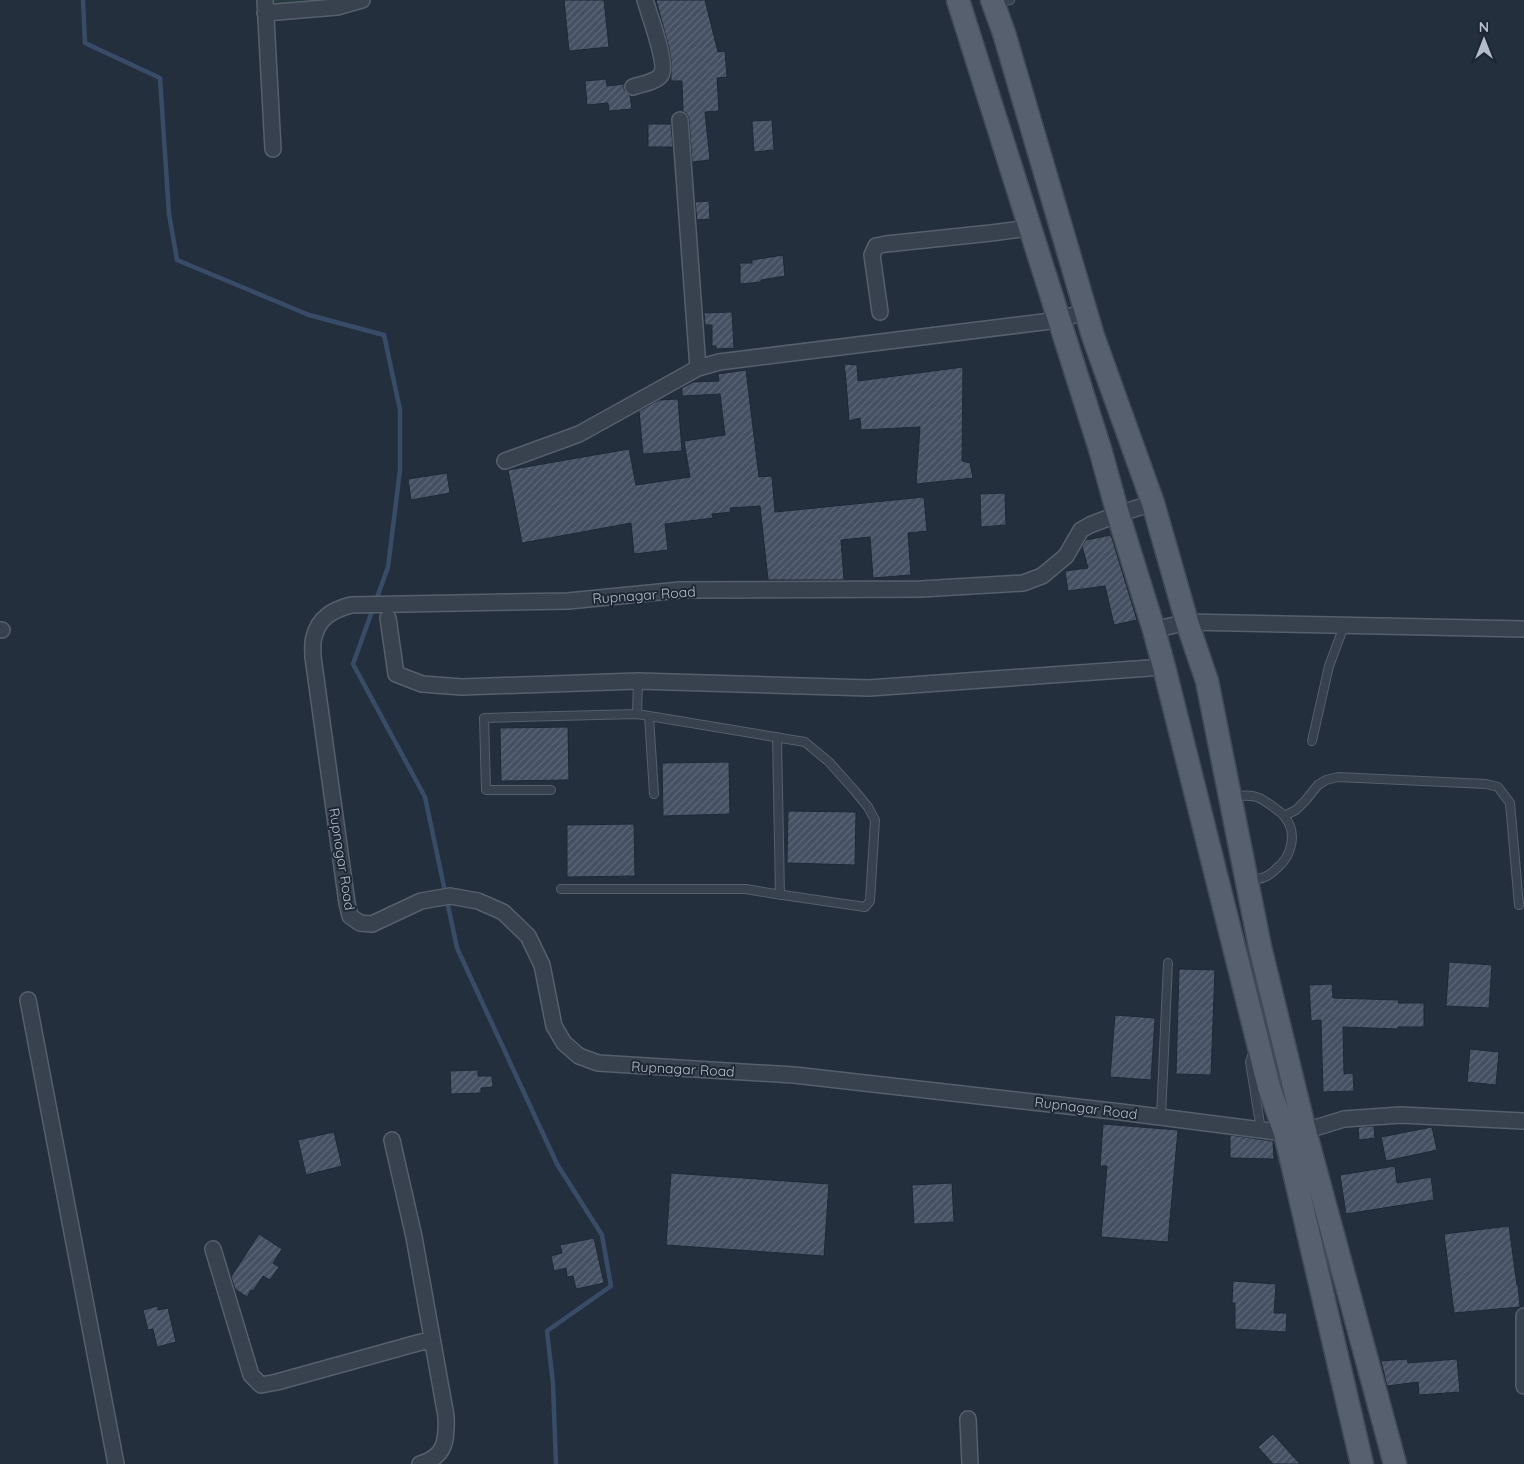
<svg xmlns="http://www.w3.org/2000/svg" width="1524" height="1464" viewBox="0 0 1524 1464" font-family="Quicksand,sans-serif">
<defs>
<pattern id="grass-tufts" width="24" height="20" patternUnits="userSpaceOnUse" patternTransform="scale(1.25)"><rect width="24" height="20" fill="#263c3f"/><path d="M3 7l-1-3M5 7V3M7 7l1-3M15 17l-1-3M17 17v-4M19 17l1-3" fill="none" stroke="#435659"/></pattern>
<pattern id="building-hatch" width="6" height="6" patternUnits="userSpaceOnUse" patternTransform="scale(1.25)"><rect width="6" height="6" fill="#455162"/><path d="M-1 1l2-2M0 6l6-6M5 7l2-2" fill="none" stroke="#5d6877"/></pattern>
</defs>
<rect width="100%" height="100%" fill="#242f3e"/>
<path fill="url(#grass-tufts)" d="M260 0H318L263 14Z"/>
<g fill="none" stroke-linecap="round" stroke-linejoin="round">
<path stroke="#394c67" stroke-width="4.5" d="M83 0 85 43 160 78 169 214 177 260 309 315 384 335 400 410V470L388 567 353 664 425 797 457 948 557 1164 602 1235 611 1286 547 1331 553 1384 556 1464"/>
</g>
<path fill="url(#building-hatch)" stroke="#1f2835" d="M564 0H604L609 47 569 51Z
M656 0H705L718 52 725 51 727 77 717 78 719 111 705 112 710 160 692 162 689 119 687 114 683 111 682 81H671V60L669 48Z
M606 79 607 86 624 84V90L630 96 632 109 609 111 608 103 587 105 585 81Z
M772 120 774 150 754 152 752 121Z
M648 124H671L673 147H648Z
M709 201 710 219 697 220 695 202Z
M783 255 785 276 761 280V282L740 284V263H752V260Z
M732 312 734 348 716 349V346H712V325H705L704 313Z
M844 364 857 365 858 381 963 367 962 461 970 463 973 478 916 484 920 427 861 430 860 418 849 421 846 381Z
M746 370 759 477 772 476 775 512 924 497 927 531 908 533 911 575 873 578 870 537 841 540 844 580H768L760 506 730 508 731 512 712 514 713 518 665 524 668 550 634 554 631 523 522 543 508 470 629 449 636 485 690 477 684 441 725 435 720 394 682 396V388L693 382 719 381 718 374Z
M678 399 682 451 643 454 639 411 659 400Z
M447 473 450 493 411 500 408 479Z
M1005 493 1006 525 981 527 980 494Z
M1111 535 1137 620 1114 625 1105 586 1068 591 1065 571 1088 568 1082 546 1086 540Z
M568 727 569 780 501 781 500 728Z
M729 762 730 814 663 816 662 763Z
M788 811 856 812 855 865 787 863Z
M634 824 635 876 567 877V825Z
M1449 962 1492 965 1489 1008 1446 1006Z
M1179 969 1215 970 1211 1075 1176 1074Z
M1332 984 1333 998 1399 1000 1398 1003H1424V1027H1398V1029L1343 1027 1344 1074 1353 1073 1354 1091 1323 1092 1321 1020 1311 1021 1309 985Z
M1115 1015 1155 1018 1151 1080 1110 1077Z
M1470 1049 1499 1052 1496 1085 1467 1082Z
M478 1070V1076H492L493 1087 481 1088V1093L451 1094 450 1071Z
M1103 1124 1178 1130 1168 1242 1101 1237 1107 1166H1100Z
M1374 1126 1375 1138 1359 1140 1358 1127Z
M1432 1127 1437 1150 1386 1161 1381 1137Z
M334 1132 342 1166 306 1175 298 1140Z
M1230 1135 1273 1141 1274 1159 1230 1158Z
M1395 1166 1397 1183 1431 1177 1434 1200 1346 1214 1340 1175Z
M671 1173 829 1184 824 1256 666 1245Z
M952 1183 954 1222 914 1224 912 1185Z
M1509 1226 1517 1285H1518L1520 1307 1454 1313 1444 1234Z
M259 1234 282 1249 273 1263 279 1267 270 1280 263 1276 253 1291 251 1290 247 1297 235 1289 231 1277Z
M594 1238 604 1283 576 1289 573 1276 567 1277 566 1268 554 1271 551 1256 562 1253 560 1245Z
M1233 1281 1276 1284 1274 1313H1287L1286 1332 1235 1329V1303H1232Z
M158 1306V1310L168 1308 176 1342 157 1347 153 1329 148 1330 143 1310Z
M1407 1359 1408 1363 1457 1359 1460 1392 1419 1395 1418 1382 1387 1386 1381 1361Z
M1273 1434 1300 1464H1273L1258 1447Z"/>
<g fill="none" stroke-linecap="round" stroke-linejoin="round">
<defs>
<path id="lane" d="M995 4 1010 0
M637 714 638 681
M649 716 654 794
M777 737 780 895
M1312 741 1329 666 1344 626
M551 790H486L484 718 637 714 805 742 829 762 854 790 868 807 875 820 870 901 865 907 769 893 746 889H561
M1232 797C1241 796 1250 794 1259 798 1264 800 1280 811 1284 816 1298 832 1292 856 1277 868 1271 874 1266 878 1257 879
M1284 816 1296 810 1305 801 1318 785 1326 780 1338 777 1486 784 1498 787 1510 803 1519 905
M1253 1053 1250 1062 1261 1130
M1161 1117 1168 963"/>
<path id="street" d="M265 0 273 149
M265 13 337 7 362 0
M633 87C641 84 656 82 661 75 668 64 649 14 645 0
M680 120 698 368
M880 312 872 255 876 246 886 244 991 233 1030 228
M505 461 579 434 698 368 719 362 1059 320 1086 311
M1153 503 1118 514 1090 525 1081 530 1066 556 1042 576 1023 583 921 589 680 590 568 601 351 605C333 610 319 617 314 637 312 643 313 651 313 657L347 903 350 916 360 923 372 924 421 901 450 896 478 901 503 912 528 936 542 965 554 1026 564 1043 579 1056 598 1063 794 1075 1121 1112 1285 1133
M388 618 396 674 422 684 462 687 638 681 869 688 1164 667
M0 630H2
M1154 630 1187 622 1524 629
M28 1000 116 1464
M1305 1131 1344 1119 1401 1115 1524 1121
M392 1140 414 1237 446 1416C447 1439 446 1457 420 1464
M213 1249 251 1375 261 1385 277 1382 432 1339
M1524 1316V1386
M968 1419 970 1464"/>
<path id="primary" d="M958 0 1100 449 1118 514 1154 630 1164 667 1269 1087 1285 1133 1362 1464
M992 0 1004 33 1093 336 1153 503 1187 622 1207 681 1260 947 1305 1131 1395 1464"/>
</defs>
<use href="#lane" stroke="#565f6c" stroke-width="10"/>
<use href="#street" stroke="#565f6c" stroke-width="18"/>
<use href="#primary" stroke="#414a57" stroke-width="25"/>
<use href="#lane" stroke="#38414e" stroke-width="8"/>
<use href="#street" stroke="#38414e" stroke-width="15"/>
<use href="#primary" stroke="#56606e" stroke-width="22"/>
</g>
<g text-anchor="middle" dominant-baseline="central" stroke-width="4" stroke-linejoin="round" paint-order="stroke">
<g font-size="14" fill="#b4bcc9" stroke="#1d2633">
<text transform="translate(644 595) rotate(-4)">Rupnagar Road</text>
<text transform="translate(342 859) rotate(81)">Rupnagar Road</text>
<text transform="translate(683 1069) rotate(3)">Rupnagar Road</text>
<text transform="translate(1086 1108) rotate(7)">Rupnagar Road</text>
</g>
</g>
<g transform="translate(1484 40)" stroke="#1d2633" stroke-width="4" paint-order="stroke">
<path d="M0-4L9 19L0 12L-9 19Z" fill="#b4bcc9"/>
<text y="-8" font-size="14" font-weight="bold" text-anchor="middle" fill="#b4bcc9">N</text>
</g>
</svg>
